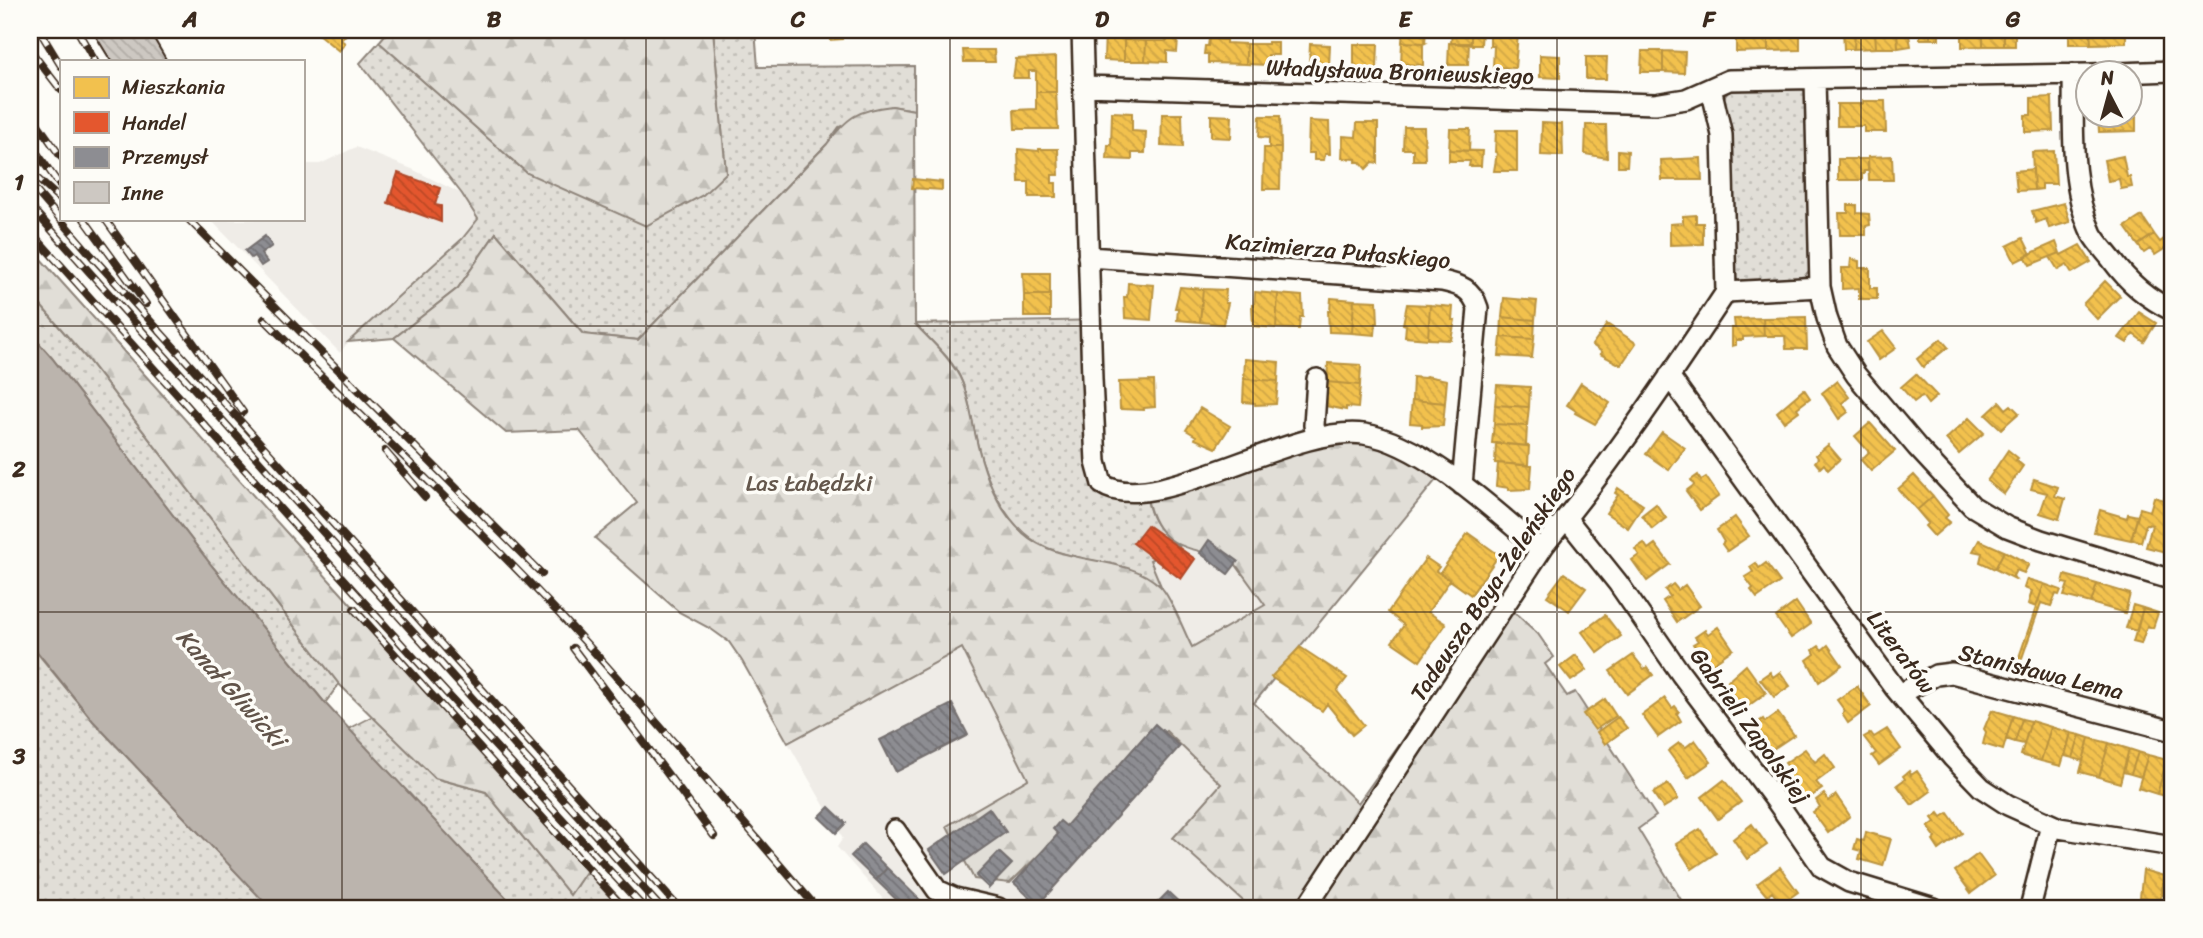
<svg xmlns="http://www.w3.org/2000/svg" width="2203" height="938" viewBox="0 0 2203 938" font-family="Sriracha,sans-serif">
<defs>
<pattern id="grass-dots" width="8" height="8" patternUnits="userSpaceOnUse" patternTransform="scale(1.75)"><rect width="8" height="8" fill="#e1ded7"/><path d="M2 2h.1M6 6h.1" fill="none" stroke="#c2bfb8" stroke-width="1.8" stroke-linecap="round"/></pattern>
<pattern id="forest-firs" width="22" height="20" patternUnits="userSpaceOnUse" patternTransform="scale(1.75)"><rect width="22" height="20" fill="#e1ded7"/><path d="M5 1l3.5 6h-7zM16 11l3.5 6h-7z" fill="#c2bfb8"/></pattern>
<pattern id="homes-back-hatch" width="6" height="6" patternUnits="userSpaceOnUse" patternTransform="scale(1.75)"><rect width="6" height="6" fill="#f2c14e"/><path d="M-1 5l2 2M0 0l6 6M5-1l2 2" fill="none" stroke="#d0a644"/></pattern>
<pattern id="shops-back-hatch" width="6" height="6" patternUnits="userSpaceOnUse" patternTransform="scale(1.75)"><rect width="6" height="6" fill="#e4572e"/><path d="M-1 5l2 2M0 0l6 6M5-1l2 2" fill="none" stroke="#ba4827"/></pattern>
<pattern id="industry-back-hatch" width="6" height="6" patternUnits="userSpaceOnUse" patternTransform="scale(1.75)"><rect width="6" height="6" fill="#8d8d92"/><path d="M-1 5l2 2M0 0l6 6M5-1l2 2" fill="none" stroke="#747377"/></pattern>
<pattern id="building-back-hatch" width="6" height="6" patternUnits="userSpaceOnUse" patternTransform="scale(1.75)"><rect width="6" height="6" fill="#cdc8c2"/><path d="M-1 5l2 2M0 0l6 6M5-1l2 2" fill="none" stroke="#b1aca6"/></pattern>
</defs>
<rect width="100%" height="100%" fill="#fdfcf7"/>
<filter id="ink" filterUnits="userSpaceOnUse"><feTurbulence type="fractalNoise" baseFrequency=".0143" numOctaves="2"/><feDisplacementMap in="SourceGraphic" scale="14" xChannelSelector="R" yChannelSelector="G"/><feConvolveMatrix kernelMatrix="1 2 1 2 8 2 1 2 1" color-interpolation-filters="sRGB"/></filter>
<g filter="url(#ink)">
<path fill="#efece7" d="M356 147 412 169 462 194 479 219 462 239 348 342 340 353 211 220 303 219V164H320Z
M1179 546 1231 558 1265 606 1192 647 1150 560Z
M961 648 1028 780 947 826 1011 883 1166 731 1221 784 1173 838 1251 908H891L837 847 843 838 788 743Z"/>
<path fill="url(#grass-dots)" stroke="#8e847a" stroke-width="2" d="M713 30H755L758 67 914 66V110L892 106 839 127 827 144 638 340 583 334 496 233 458 288 394 338 348 342 462 239 478 219 462 194 360 63 379 42 527 173 726 172Z
M1803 87 1807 94 1809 271 1803 278 1744 285 1734 280 1720 103 1731 88Z
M30 293 88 360 339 684 325 703 212 566 52 358 30 333Z
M1101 320 1100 373 1107 469 1110 479 1145 488C1149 516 1155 529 1179 546L1150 560 1161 586C1151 580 1140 573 1128 569 1093 557 1053 559 1024 533 997 509 982 468 975 434 971 416 969 398 962 382 954 360 931 341 915 324Z
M30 644 93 721 270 908H30Z
M373 716 435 778 486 792 570 894 590 866 629 908H516L348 729Z"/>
<path fill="url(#forest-firs)" stroke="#8e847a" stroke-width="2" d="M389 30H713L726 173 703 195 646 226 527 173 379 42Z
M892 106 914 110 915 324C931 341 953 360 962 382 969 398 971 416 975 433 982 467 996 509 1023 533 1061 568 1124 552 1160 586 1171 596 1184 632 1192 647L1265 605 1231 558C1181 547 1154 547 1145 488L1371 428C1404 435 1430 452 1458 470L1435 481 1254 703 1358 803 1480 632 1511 609 1538 634 1554 657 1545 664 1567 696 1575 692 1656 816 1638 829 1686 908H1251L1173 838 1221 784 1166 731 1010 883 974 879 947 826 1028 779 962 648 788 743 742 661 729 642 711 629 679 612 595 538 637 503 579 430 506 433 394 338 458 288 496 233 583 334 638 340 827 144C848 116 858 110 892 106Z
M30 247 375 631 590 866 570 895 486 792 435 778 339 684 88 360 30 293Z"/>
<path fill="#bbb4ad" stroke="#887d74" stroke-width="2" d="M30 333 52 358 212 566 325 703 516 908H270L93 721 30 643Z"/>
<path fill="url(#homes-back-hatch)" stroke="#bb9440" stroke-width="2" d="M320 30H350L341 40 345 43 339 51 318 34Z
M828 30H841L842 39 830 40Z
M1033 30H1055V33L1033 34Z
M1105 30H1130L1129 40H1124V61L1104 60Z
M1403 30H1426L1425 43 1402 42Z
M1452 30H1471V45L1451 43Z
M1471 30H1482L1481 45H1471Z
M1736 30 1768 31V51L1736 52Z
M1788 30H1800V50L1768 51V31Z
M1843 30H1855L1854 49H1844Z
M1855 30H1875L1876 48 1854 49Z
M1875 30H1897L1898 48H1876Z
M1897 30H1908L1911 46 1898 48Z
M1920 30H1930V39H1920Z
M1930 30H1939V39H1930Z
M1962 30H1983V46L1962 47Z
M1983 30H2004V46H1983Z
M2004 30H2015V46H2004Z
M2069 30H2090L2091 44H2069Z
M2090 30H2126V43L2091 44Z
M1490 34H1518L1515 68 1493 67 1494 46H1490Z
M1167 39H1178L1177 52 1167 51V62L1145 61 1146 41H1167Z
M1209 39 1226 40V43L1246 44V64L1208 63V54H1204L1205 46H1208Z
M1124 40 1146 41 1145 61H1124Z
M1268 42H1278V55H1268L1267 65 1246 64V44H1268Z
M1402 42 1425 43 1423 44V65L1401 64Z
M1449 43H1469L1468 65H1448Z
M1310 44 1330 45 1329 67 1309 66Z
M1354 44H1378L1377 69H1354Z
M963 50H994L995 62H964Z
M1642 51H1663V72H1641Z
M1663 51 1685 52 1684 73 1663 72Z
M1540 55 1560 56V78L1540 77Z
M1056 57V92H1036V71H1029V78H1013L1016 59Z
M1586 57H1607L1606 79H1586Z
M1036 92H1056L1058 129H1015L1014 110 1036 109Z
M2052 97 2053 131 2025 132V115H2031V98Z
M1863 101H1885L1886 132H1864V126H1837V104H1863Z
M1112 112 1132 113V131L1146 132 1145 153H1132V160L1107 159 1108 145H1111Z
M1162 114H1182L1183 147 1161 146Z
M2130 114H2136V131L2099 132 2098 116Z
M1211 115 1232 116 1231 138 1211 137Z
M1260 116H1280L1281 148H1269V138L1259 137Z
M1309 121 1329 122 1330 154H1325L1324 160H1314V153H1308Z
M1357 123H1378V163L1373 162 1366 169 1360 162H1356V159L1342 158 1343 136 1356 137Z
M1542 123 1562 124 1563 156 1541 155Z
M1586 125H1606L1607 158 1585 154Z
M1404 127H1424L1425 160H1413V149H1403Z
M1450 129H1470L1469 151 1449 150Z
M1496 130H1517V171H1494L1497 153 1495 152Z
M1264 148H1281L1280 189H1263Z
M1018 149 1039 151V149H1058L1059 175H1052V183H1056V197H1029V182H1019Z
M1449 150 1482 151 1481 166H1469L1470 161H1449Z
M1618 150 1628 151 1627 166H1618Z
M2054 151 2056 184H2042V189L2034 190 2032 152Z
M1892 156 1893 180H1869L1868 157Z
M2123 156 2127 177H2130L2132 187 2121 189 2119 179 2108 181 2104 160Z
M1701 158 1702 180H1662L1661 160Z
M1838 159H1868V171H1864V174H1862V180H1838Z
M2033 169 2034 190 2017 191 2015 171Z
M913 179 942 182V190L912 188Z
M2064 203 2070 222 2049 228 2046 219 2036 223 2032 211Z
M1848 205H1857V213L1869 214 1870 225 1866 226V235H1840L1839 213H1848Z
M1696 215V223H1703V244L1670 245V224L1683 223V216Z
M2142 216 2154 234 2138 245 2125 227Z
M2154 234 2160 242 2164 239 2169 246 2155 255 2150 249 2144 253 2138 245Z
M2023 238 2031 254 2015 262 2007 246Z
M2056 242 2060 253 2030 265 2025 256Z
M2080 245 2091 262 2072 273 2067 265 2058 270 2050 257 2060 253 2061 255Z
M1851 259 1859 261V268H1870V288H1877V299H1859V288L1842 289V268H1850Z
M1023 273H1050V295H1024Z
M2105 281 2120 296 2097 319 2083 304Z
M1128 283 1154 285 1151 320 1125 318 1124 297H1127Z
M1180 287 1203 289 1200 322 1177 320 1178 308H1175Z
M1203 289 1226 290 1225 303H1228L1223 324 1200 322Z
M1255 292 1278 294 1276 328 1253 326 1252 305H1254Z
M1278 294 1302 296 1303 317H1300L1299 329 1276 328Z
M1024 295H1050V317H1024Z
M1331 298 1354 300 1352 333 1329 332 1328 311H1330Z
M1504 298 1537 301 1535 320 1502 317Z
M1354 300 1377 301 1378 323H1376L1375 335 1352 333Z
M1407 304 1430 305 1428 339 1405 337 1406 325 1403 324Z
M1430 305 1453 307 1452 320H1455L1451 340 1428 339Z
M2139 312 2156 323 2144 342 2133 334 2127 343 2119 338Z
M1502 317 1535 320 1534 339 1501 337Z
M1806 317 1807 349H1786L1785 336H1764L1763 318Z
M1763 318 1764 336 1743 337V340H1736V345L1732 346V328H1735L1734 319Z
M1607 324 1636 343 1621 365 1600 354 1602 352 1592 345Z
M1883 331 1896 348 1879 360 1867 342Z
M1501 337 1534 339 1532 358 1499 356Z
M1941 339 1948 347 1923 367 1917 359Z
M1245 359 1279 362 1278 381 1244 379Z
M1328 363 1361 365 1360 385 1327 382Z
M1916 374 1937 396 1928 404 1922 396 1914 402 1901 387Z
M1426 376 1447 380 1445 403 1412 400 1413 377 1425 378Z
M1244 379 1278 381 1276 404 1255 405V403L1243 402Z
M1154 381 1155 407 1144 408V410L1120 409 1119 382Z
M1837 381 1849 397 1842 403 1848 412 1839 419 1822 393Z
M1327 382 1360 385 1358 408 1346 407V410L1325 406Z
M1581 383 1610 403 1595 424 1575 413 1576 411 1567 405Z
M1497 385 1530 387 1529 407 1495 405Z
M1804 389 1810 398 1797 408 1799 411 1784 422 1777 412Z
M1412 400 1445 403 1443 426 1422 427V424L1410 423Z
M2000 402 2006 409 2011 405 2019 413 2001 429 1986 415Z
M1495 405 1529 407 1527 426 1494 424Z
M1200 408 1230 426 1216 448 1195 439 1196 436 1186 430Z
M1969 418 1984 433 1959 454 1946 439Z
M1870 423 1895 451 1871 471 1861 460 1869 452 1855 436Z
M1494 424 1527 426 1526 446 1492 443Z
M1662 432 1685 448 1669 470 1646 454Z
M1496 443 1529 446 1528 465 1495 463Z
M1828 445 1840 459 1828 470 1824 464 1820 468 1815 462 1818 458 1816 455Z
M2008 450 2018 458 2016 460 2023 466 2004 494 1987 481Z
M1498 463 1532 466 1530 489 1509 490V488L1496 486Z
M1698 475 1701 480 1706 477 1719 496 1700 510 1686 491 1694 485 1691 480Z
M1914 475 1933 496 1917 510 1898 489Z
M2034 479 2058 487 2055 496 2065 499 2059 519 2040 513 2047 493 2031 489Z
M1618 488 1643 505 1628 528 1606 513 1618 495 1615 493Z
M1933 496 1948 515 1945 518 1950 522 1934 536 1925 526 1928 523 1917 510Z
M2165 496 2171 498 2173 501V531L2166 552 2146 547 2152 525 2146 524 2141 542 2131 539 2140 508 2150 511 2154 497 2164 500Z
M1656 504 1666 518 1652 529 1642 515Z
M2100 510 2127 518 2128 514 2138 516 2131 540 2094 532Z
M1735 517 1749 536 1727 551 1722 544 1724 542 1717 530Z
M1468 533 1499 555 1471 595 1440 573Z
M1979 540 2004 551 1995 569 1980 562 1982 553 1973 551Z
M1644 543 1648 549 1655 544 1670 564 1647 581 1632 560 1639 555 1635 549Z
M2004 551 2029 564 2024 573 2016 570 2013 576 2015 579 1995 569Z
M1426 558 1439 567 1436 571 1450 580 1428 612 1446 624 1420 661 1392 642 1404 625 1388 612Z
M1756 563 1759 568 1766 563 1780 582 1757 598 1751 590 1753 588 1745 577 1753 572 1750 567Z
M1564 573 1586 588 1569 611 1547 596Z
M2065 575 2097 584 2091 603 2064 596 2068 584 2063 583Z
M2027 579 2044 584 2036 607 2028 604 2032 591 2024 588Z
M1673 584 1678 590 1685 585 1700 606 1677 622 1663 601 1670 596 1665 590Z
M2044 584 2061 590 2059 595 2056 594 2051 606 2041 603 2021 661 2018 660Z
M2097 584 2130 594 2125 613 2091 603Z
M1796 602 1811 624 1791 638 1776 617Z
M2133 605 2143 608 2137 631 2126 628Z
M2169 606 2173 607V627L2164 625Z
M2143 608 2158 613 2153 628 2147 626 2141 644 2133 642Z
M1605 615 1621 636 1598 653 1582 632Z
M1718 627 1733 649 1709 666 1693 644 1698 641 1695 637 1705 630 1708 634Z
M1828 645 1842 665 1819 682 1807 660 1815 654 1813 650 1819 646 1822 650Z
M1300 647 1347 678 1337 691 1364 725 1352 735 1327 704 1322 711 1271 677Z
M1576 655 1587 670 1571 681 1560 667Z
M1633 655 1644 669 1647 667 1653 675 1627 694 1610 671Z
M1746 665 1766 693 1741 711 1725 688 1729 685 1727 682Z
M1770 672 1773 677 1780 672 1790 686 1774 697 1760 679Z
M1857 686 1871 706 1848 723 1842 714 1845 711 1837 700Z
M1665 698 1672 708 1675 706 1679 711 1677 714 1681 721 1658 737 1642 715Z
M1605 699 1616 716 1595 730 1583 714Z
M1992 710 2013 716 2003 750 1983 744 1986 732 1984 729Z
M1778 713 1794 735 1770 751 1755 730 1759 727 1756 724 1763 719 1765 722Z
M2013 716 2022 719 2015 742 2006 739Z
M1618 717 1627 728 1605 744 1597 732Z
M2022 719 2031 721 2024 744 2015 742Z
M2031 721 2051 727 2041 761 2021 755Z
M2051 727 2071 733 2061 766 2041 761Z
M1887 729 1901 749 1879 765 1872 756 1876 753 1864 737 1871 733 1874 737Z
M2071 733 2080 735 2073 758 2065 756Z
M2080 735 2089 738 2083 761 2073 758Z
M2089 738 2109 743 2099 777 2080 772Z
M1695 740 1711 762 1688 778 1668 751 1679 743 1686 747Z
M2109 743 2129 749 2120 783 2099 777Z
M1805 749 1815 762 1825 754 1835 768 1816 782 1822 789 1806 800 1784 771 1788 767 1785 763Z
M2129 749 2138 752 2131 774 2123 772Z
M2138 752 2148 755 2141 777 2131 774Z
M2148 755 2167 760 2157 794 2138 788Z
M2167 760 2173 762V798L2157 794Z
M1909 771 1911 775 1917 771 1931 791 1912 805 1897 785 1905 779 1903 776Z
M1724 780 1741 802 1718 819 1702 797Z
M1668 784 1678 799 1663 808 1653 793Z
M1824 794 1829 801 1836 795 1850 816 1828 833 1813 812 1820 807 1816 800Z
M1939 813 1942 817 1948 813 1962 833 1939 850 1933 841 1936 838 1928 827 1935 822 1932 818Z
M1752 824 1767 845 1747 859 1733 839Z
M1700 829 1716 853 1692 869 1676 844Z
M1866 832 1891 839 1883 866 1859 859 1861 851 1854 849 1857 839 1864 841Z
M1978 854 1994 876 1971 893 1955 871Z
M1780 867 1798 892 1781 904 1772 892 1767 896 1757 884Z
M2143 870 2164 876 2161 899 2140 897Z
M2164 874 2173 875V901L2164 900 2165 895H2161Z"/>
<path fill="url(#shops-back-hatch)" stroke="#b14a29" stroke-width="2" d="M398 173 440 188 435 205 441 206V222L388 203Z
M1147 525 1195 559 1181 579 1133 543Z"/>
<path fill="url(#industry-back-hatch)" stroke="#746f6f" stroke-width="2" d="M265 236 272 246 261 254 267 262 261 266 254 256 251 258 245 251Z
M1209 540 1238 561 1228 574 1200 553Z
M952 704 968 735 896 772 880 740Z
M1155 724 1180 746 1038 905 1014 883 1058 834 1053 829 1060 821 1066 826Z
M829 807 846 823 836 833 819 817Z
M989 808 1006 832 946 874 929 850Z
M863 844 887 868 876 880 851 856Z
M999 852 1012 864 989 888 976 876Z
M887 868 922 902 916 908H905L876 880Z
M1168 892 1182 905 1185 908H1152Z"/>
<path fill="url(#building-back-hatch)" stroke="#3b2a1e" stroke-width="2" d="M92 30H149L167 61H111Z"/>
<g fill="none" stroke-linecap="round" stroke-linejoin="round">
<defs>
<path id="street" d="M1082 30 1092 379 1096 462 1102 484C1153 519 1294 423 1364 434 1423 443 1496 512 1541 550
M2073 74C2074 126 2069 186 2092 234 2097 243 2106 252 2112 260 2129 283 2147 298 2173 311
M2090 74 2173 71
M1815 79 1820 287 1827 318 1837 346 1856 375 1917 447 1972 506 2007 527 2041 540 2173 580
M1085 86 1655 104 1686 99 1729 80 2088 74
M1711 88 1722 135 1726 292
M1088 257 1442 281C1461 285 1472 289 1478 308L1462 485
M1726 292 1820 287
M1669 376 1894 687 1953 758 1982 788 2008 805 2059 828 2173 846
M1316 438 1314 425 1317 379
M1566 518 1618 583 1681 674 1777 802 1822 867 1849 882 1934 908
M1900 694 1936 675 1952 673 2173 731
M895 830 937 890 955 898 998 908
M1306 908 1545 544C1611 464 1669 378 1726 292
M2030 908 2051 825"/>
</defs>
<use href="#street" stroke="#3b2a1e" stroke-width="24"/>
<use href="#street" stroke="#fdfcf7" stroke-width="19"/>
<defs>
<path id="rail" d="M39 30 61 66
M77 30 95 61
M30 50 61 90
M30 113 61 157
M30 143 61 187
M30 172 61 200
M30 184 91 255 679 908
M30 206 661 908
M84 219 146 304
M105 219 243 412
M188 219 542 574
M30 231 407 650 644 908
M264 319C363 419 467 515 563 618 650 712 733 811 817 908
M385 451 425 497
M354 609 624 908
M573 648 714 836"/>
</defs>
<use href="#rail" stroke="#3b2a1e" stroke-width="8"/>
<use href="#rail" stroke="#fdfcf7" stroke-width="5" stroke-dasharray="16" stroke-linecap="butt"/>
</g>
</g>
<path fill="none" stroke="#3b2a1e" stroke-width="2" stroke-opacity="0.55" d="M342 30V908M646 30V908M950 30V908M1253 30V908M1557 30V908M1861 30V908M30 326H2173M30 612H2173"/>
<g text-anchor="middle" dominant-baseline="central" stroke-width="7" stroke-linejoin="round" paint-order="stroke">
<g font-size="23" fill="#3b2a1e" stroke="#fdfcf7">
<text transform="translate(1400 72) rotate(2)">Władysława Broniewskiego</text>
<text transform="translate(1338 251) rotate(5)">Kazimierza Pułaskiego</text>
<text transform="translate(1493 584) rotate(-56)">Tadeusza Boya-Żeleńskiego</text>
<text transform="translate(1901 652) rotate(53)">Literatów</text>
<text transform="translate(2041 672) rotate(14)">Stanisława Lema</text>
<text transform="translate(1750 726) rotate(54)">Gabrieli Zapolskiej</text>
</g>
<g font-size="23" fill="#64574c" stroke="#fdfcf7">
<text x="809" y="483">Las Łabędzki</text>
</g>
<g font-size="24" font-style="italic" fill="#615349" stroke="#fdfcf7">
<text transform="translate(231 688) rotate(48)">Kanał Gliwicki</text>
</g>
</g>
<rect width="2203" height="938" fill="none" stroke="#fdfcf7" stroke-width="77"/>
<rect x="60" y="60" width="245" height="161" fill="#fdfcf7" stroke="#afa8a0" stroke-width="2"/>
<rect x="74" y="77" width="35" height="21" fill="#f2c14e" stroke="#afa8a0" stroke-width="2"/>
<text x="122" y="94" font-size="21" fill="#3b2a1e">Mieszkania</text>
<rect x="74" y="112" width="35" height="21" fill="#e4572e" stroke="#afa8a0" stroke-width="2"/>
<text x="122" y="130" font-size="21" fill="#3b2a1e">Handel</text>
<rect x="74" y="147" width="35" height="21" fill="#8d8d92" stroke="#afa8a0" stroke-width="2"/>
<text x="122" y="164" font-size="21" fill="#3b2a1e">Przemysł</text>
<rect x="74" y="182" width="35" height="21" fill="#cdc8c2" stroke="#afa8a0" stroke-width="2"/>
<text x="122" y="200" font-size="21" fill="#3b2a1e">Inne</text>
<g transform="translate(2109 94) rotate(354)"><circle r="33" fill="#fdfcf7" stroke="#afa8a0" stroke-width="2"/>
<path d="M0-5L12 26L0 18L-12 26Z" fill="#3b2a1e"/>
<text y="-10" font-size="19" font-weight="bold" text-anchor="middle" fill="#3b2a1e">N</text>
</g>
<rect x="38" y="38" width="2126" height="862" fill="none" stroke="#3b2a1e" stroke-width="2.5"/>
<g font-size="23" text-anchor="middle" font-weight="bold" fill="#3b2a1e">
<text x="190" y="27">A</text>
<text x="494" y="27">B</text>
<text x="798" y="27">C</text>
<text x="1102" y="27">D</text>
<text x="1405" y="27">E</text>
<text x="1709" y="27">F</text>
<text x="2013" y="27">G</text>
<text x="19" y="190">1</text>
<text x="19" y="477">2</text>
<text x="19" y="764">3</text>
</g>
</svg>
